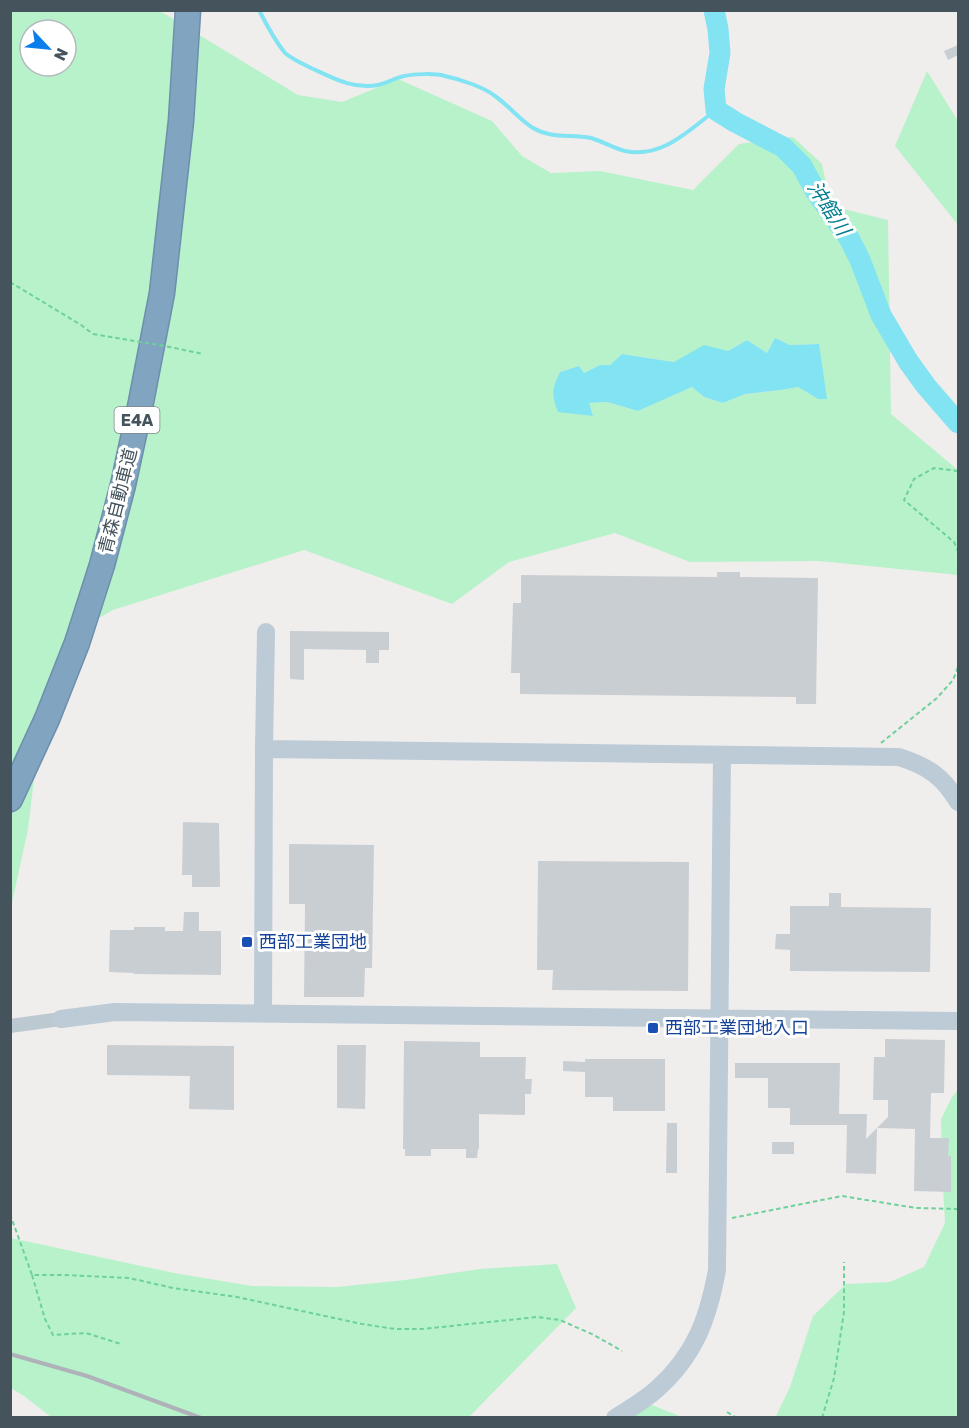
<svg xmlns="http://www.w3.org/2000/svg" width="969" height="1428" viewBox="0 0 969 1428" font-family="Rubik,'Noto Sans JP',sans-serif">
<rect width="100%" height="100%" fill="#f0eded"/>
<path fill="#b8f2ca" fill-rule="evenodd" d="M11 11H158L165 14 298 95 342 102 398 79 492 121 522 156 551 173 600 171 693 190 739 144 793 137 822 164 831 206 888 220 891 414 958 470V575L819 561 690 562 615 533 509 562 452 604 304 550 113 610 78 630 36 763 28 829 11 907ZM30 30H66V66H30ZM775 338 790 345 819 344 818 399 798 387 781 390 745 394 723 403 704 397 692 387 638 411 607 402 588 403 593 415 560 372 579 366 584 373 600 365H610L622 354 674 362 728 351 747 340 767 353Z
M927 71 958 121V225L895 146Z
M958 1090V1417L775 1418 790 1387 813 1316 846 1284 890 1282 924 1267 945 1223 942 1170 941 1119 952 1097Z
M11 1238 174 1273 252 1286 337 1287 405 1280 480 1269 557 1264 576 1308 469 1417H51L24 1396 11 1388Z
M647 1403 682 1417 611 1418Z"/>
<path fill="#82e3f2" d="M775 338 790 345 819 344 827 399H818L798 387 781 390 745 394 723 403 704 397 692 387 638 411 607 402 589 403 593 416 558 412C551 394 552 389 560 372L579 366 584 373 600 365H610L622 354 674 362 704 345 728 351 747 340 767 353Z"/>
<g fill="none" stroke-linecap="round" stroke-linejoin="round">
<path stroke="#82e3f2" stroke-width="4" d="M259 10C265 22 277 43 285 53 292 59 301 63 309 67 331 77 353 90 378 85 387 83 395 78 404 76 414 74 435 73 445 76 459 79 484 87 495 96 509 106 519 119 533 128 552 139 570 134 591 138 602 141 613 148 625 151 662 159 689 130 716 110"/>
<path stroke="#82e3f2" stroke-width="21" d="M714 10 718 29 720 53 714 89 716 110 735 122 783 147 802 166 816 192 849 238 860 260 881 315 908 361 926 386 958 423"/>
</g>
<path fill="#c9ced3" d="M958 45V55L948 60 944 51Z
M717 572H740V577L818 578 816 704H796V697L520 694V673H511L513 603H521V575L717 577Z
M290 631 389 632V650H379V663H366V650L304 649V680L290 679Z
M183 822 219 823 220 887H192V875H182Z
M289 844 374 845 372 968H365L364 997H304L305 904H289Z
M538 861 689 862 688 991 552 990 553 970H537Z
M829 893H841V907L931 908 930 972 790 971V950L775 949 776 934H790V906H829Z
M184 912H199V931H221V975L134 974V973L109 972 110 930H134V927H165V931H183Z
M885 1039 945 1040 944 1093H931L930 1138H949L948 1156H951V1192L914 1191 915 1129 877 1128 876 1174 846 1173 847 1125H790V1108H768V1078H735V1063H840L839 1114H867L866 1139 888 1117V1100H873L874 1057H885Z
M404 1041 480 1042V1057H526L525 1079H532L531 1094H525V1115L479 1114V1149H478L477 1158H466V1149H431V1156H405V1149H403Z
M107 1045 234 1046V1110L189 1109 190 1076 107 1075Z
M337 1045H366L365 1109 337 1108Z
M585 1059H665V1111H613V1097H585V1072L563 1071V1061L585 1062Z
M667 1123H677V1173H666Z
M772 1142H794V1154H772Z"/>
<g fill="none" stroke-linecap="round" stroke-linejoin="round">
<defs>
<path id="highway" d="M10 799 47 719 77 643 102 565 123 485 141 402 162 293 181 121 188 10"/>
</defs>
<use href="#highway" stroke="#6c8fac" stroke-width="27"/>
<path stroke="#6dd299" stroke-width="2" stroke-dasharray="4.5 3" stroke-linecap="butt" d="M10 282 81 325 93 334
M958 471 934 468 914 479 904 500 954 542 958 551
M881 743 937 698 953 680 958 667
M10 1214 32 1275H64L129 1278 173 1288 237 1297 362 1324 395 1329H422L537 1317 560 1320 594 1335 622 1351
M732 1218 842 1196 916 1208 958 1209
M32 1275 45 1319 53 1335 86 1333 121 1344
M727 1412 737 1418
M822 1418 834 1378 844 1312V1262"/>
<path stroke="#bdc9d1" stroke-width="14" d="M10 1026 61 1019"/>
<path stroke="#bccbd6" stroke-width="18" d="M264 749 899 757C927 766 943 776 958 802
M263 1013 264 749 266 632
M61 1019 115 1012 958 1021
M615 1418C629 1409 645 1400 657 1389 695 1355 708 1319 717 1270L722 756"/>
<use href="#highway" stroke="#81a4c0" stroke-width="24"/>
<path stroke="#afb3b9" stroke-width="4" d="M10 1354 87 1376 201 1418"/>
<path stroke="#6dd299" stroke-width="2" stroke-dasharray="4.5 3" stroke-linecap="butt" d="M93 334 165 346 203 354"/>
</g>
<g fill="#1a4fb4" stroke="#fff" stroke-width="2">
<rect x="241" y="936" width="12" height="12" rx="3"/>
<rect x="647" y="1022" width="12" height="12" rx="3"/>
</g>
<g text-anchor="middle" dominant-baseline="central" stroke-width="6" stroke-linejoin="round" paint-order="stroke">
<rect fill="#fff" stroke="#7c878d" stroke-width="1.5" x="114.5" y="407" width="45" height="26" rx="4.5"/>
<g font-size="16" font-weight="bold" fill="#44535c">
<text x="137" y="420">E4A</text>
</g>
<g font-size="18" fill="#44535c" stroke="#fff">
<text transform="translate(118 501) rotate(-76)">青森自動車道</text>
</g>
<g font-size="18" fill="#164399" stroke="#fff" text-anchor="start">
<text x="259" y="942">西部工業団地</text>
<text x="665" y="1028">西部工業団地入口</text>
</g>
<g font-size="20" font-style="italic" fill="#057e92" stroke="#fff">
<text transform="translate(829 208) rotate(57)">沖館川</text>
</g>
</g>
<rect width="969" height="1428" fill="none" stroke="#44535c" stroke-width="24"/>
<g transform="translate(48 48) rotate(116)"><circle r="28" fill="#ffffff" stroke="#b4babe" stroke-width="1.5"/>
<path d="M0-4.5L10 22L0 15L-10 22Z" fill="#0c7eec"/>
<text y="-9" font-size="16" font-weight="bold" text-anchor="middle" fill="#44535c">N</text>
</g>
</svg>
